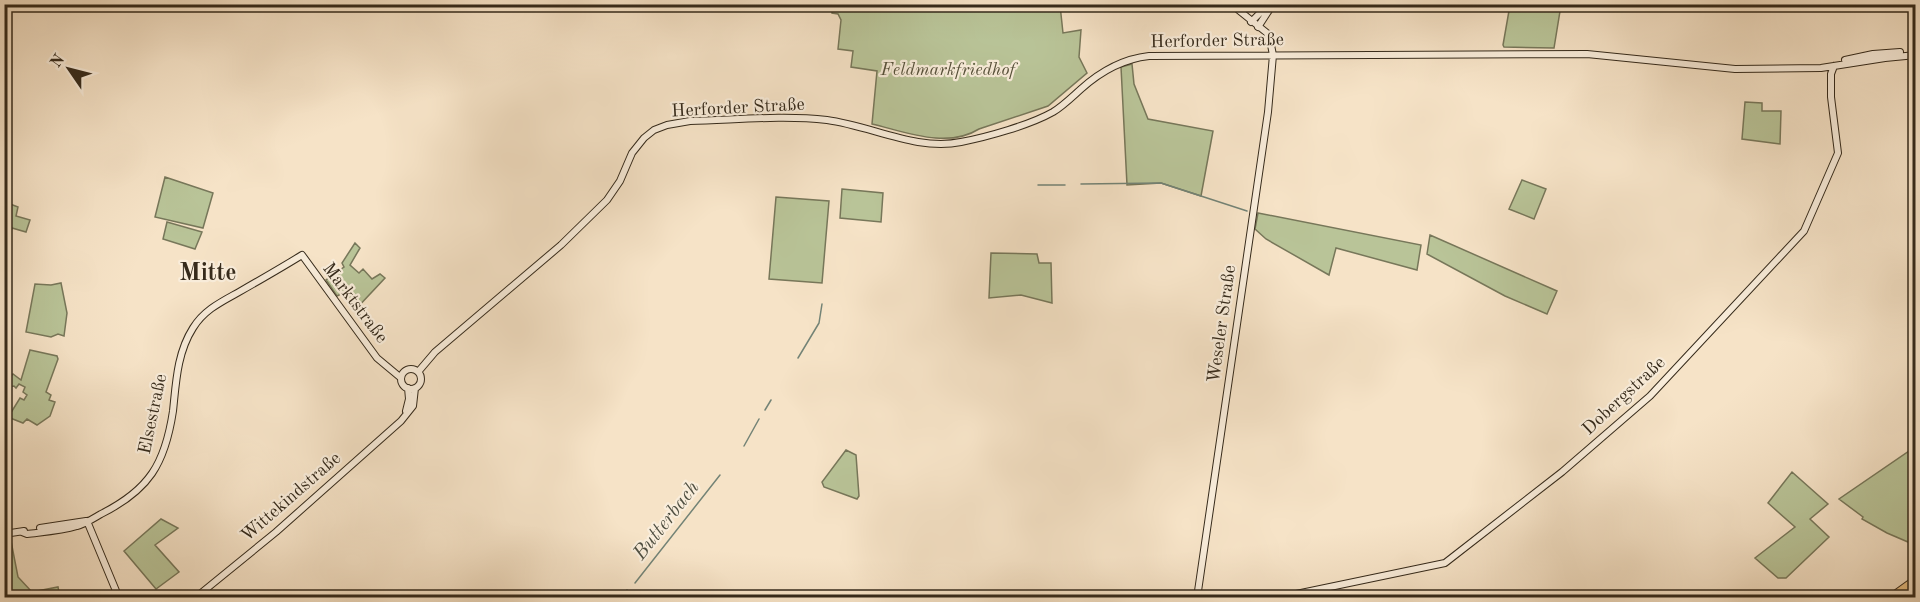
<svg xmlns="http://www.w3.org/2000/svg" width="1920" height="602" viewBox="0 0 1920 602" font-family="'Old Standard TT',serif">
<rect width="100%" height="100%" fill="#f6e3c7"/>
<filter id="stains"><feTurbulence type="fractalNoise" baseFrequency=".00333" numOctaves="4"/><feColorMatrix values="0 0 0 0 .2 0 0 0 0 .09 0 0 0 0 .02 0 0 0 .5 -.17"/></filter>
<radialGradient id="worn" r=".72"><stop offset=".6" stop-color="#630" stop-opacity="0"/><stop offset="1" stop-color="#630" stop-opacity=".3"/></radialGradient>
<path fill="#b9c498" stroke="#77775a" stroke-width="1.5" d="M832 5H1060L1063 33 1081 30 1079 57 1087 73 1048 106 979 129C947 149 906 132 872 124L877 71 851 67 853 51 838 49 841 20 838 14 832 13Z
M1510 5H1561L1554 48 1504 47 1503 45Z
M1132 64 1134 84 1148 119 1213 131 1201 196 1161 183 1127 185 1121 67Z
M1745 102 1762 103V111H1781L1780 144 1742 139Z
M165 177 213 193 203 228 155 217Z
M1522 180 1546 189 1534 219 1509 209Z
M842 189 883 193 881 222 840 218Z
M776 197 829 201 822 283 769 279Z
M5 202 18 207 16 216 30 220 26 232 12 228 5 252Z
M1258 213 1421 245 1417 270 1336 248 1329 275 1266 239 1255 229Z
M167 222 202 232 195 249 163 239Z
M1430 235 1557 291 1547 314 1505 296 1427 254Z
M355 243 360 248 350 265 359 273 363 269 372 279 380 274 385 278 355 310 343 293 337 296 326 280 344 267 342 263Z
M991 253 1037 254 1039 263H1051L1052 303 1021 295 989 298Z
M61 283 67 313 64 336 58 334 51 337 26 332 35 284 51 285Z
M30 350 57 356 58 359 46 392 51 395 49 400 55 402 50 416 37 425 27 419 23 423 5 416V401L9 404 7 409 12 411 20 398 24 400 27 395 23 392 25 387 19 384 16 388 14 386 9 387 7 389 10 391 5 399V382L13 374 21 380Z
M1915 447V545L1887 533 1862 519 1863 517 1839 499Z
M846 450 856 455 859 496 857 499 824 487 822 482Z
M1792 472 1828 504 1810 519 1829 537 1786 578H1778L1755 558 1795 527 1768 503Z
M161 519 178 528 155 545 179 572 156 589 124 551Z
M5 541H11L18 577 32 592 58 587 60 597H7L5 594Z"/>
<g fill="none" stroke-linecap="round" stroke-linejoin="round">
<path stroke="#738376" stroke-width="1.5" d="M1081 184 1161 183 1247 211
M1038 185H1065
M798 358 819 323 822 304
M765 410 771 400
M744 446 759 419
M635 583 720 475
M618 598 627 590"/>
<defs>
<path id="secondary" d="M1251 22 1269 4
M1258 27 1273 4
M1845 60 1873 54 1900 52
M401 379a10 10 0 1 1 20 0a10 10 0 1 1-20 0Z
M418 372 435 352 561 245 607 200 620 181 632 153 644 138 654 130 667 125 690 121C735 120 783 115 827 120 872 126 916 151 961 142 987 137 1030 125 1053 112 1063 106 1072 97 1081 89 1101 71 1122 59 1149 56L1587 54 1735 69 1821 68 1885 58 1916 55
M406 411 409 399 408 388
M87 521 119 598
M40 528 86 521
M22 532 27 534C43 532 61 531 77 526 85 524 94 518 101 514 149 490 165 464 173 411 176 383 177 353 193 328 204 310 221 302 239 292 260 280 281 268 302 255L377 358 401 378
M4 534 24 531
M195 598 276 532 401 421 413 406 415 388
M1197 598 1268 112 1273 55 1271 45 1267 33 1231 4
M1277 598 1445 563 1562 472 1650 396 1804 231 1838 153 1831 97V74L1834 66"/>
<path id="highway" d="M1891 598 1916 580
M1906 598 1916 591"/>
</defs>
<use href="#secondary" stroke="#352a1b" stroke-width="8"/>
<use href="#highway" stroke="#352a1b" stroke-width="10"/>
<use href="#secondary" stroke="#f9eddb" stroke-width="6"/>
<use href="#highway" stroke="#ebc284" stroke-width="8"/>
</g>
<g text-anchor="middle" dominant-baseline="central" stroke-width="4.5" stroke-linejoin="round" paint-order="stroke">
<g font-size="18" fill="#352a1b" stroke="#f9eddb">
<text transform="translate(1217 41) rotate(-1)">Herforder Straße</text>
<text transform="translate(738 108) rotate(-3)">Herforder Straße</text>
<text transform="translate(355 303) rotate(53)">Marktstraße</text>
<text transform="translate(1222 324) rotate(-82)">Weseler Straße</text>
<text transform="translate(1624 396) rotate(-43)">Dobergstraße</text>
<text transform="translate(153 414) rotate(-78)">Elsestraße</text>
<text transform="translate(291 497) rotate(-41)">Wittekindstraße</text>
</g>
<g font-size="18" font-style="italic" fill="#56503a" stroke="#f9eddb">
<text x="948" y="70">Feldmarkfriedhof</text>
</g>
<g font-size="20" font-style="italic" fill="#4f4f41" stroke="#f9eddb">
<text transform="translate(667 521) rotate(-52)">Butterbach</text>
</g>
<g font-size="24" font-weight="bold" fill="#352a1b" stroke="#f9eddb">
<text x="208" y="274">Mitte</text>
</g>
</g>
<rect width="1920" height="602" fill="none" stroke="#f6e3c7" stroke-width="24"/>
<rect x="6" y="6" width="1908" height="590" fill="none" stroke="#352a1b" stroke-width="3"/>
<rect x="12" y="12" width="1896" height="578" fill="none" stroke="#352a1b" stroke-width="1.5"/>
<g transform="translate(69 69) rotate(305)" stroke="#f9eddb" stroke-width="4.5" paint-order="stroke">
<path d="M0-4.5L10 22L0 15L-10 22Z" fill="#352a1b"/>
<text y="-9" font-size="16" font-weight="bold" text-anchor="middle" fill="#352a1b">N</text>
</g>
<rect width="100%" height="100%" filter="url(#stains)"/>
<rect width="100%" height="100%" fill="url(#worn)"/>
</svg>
